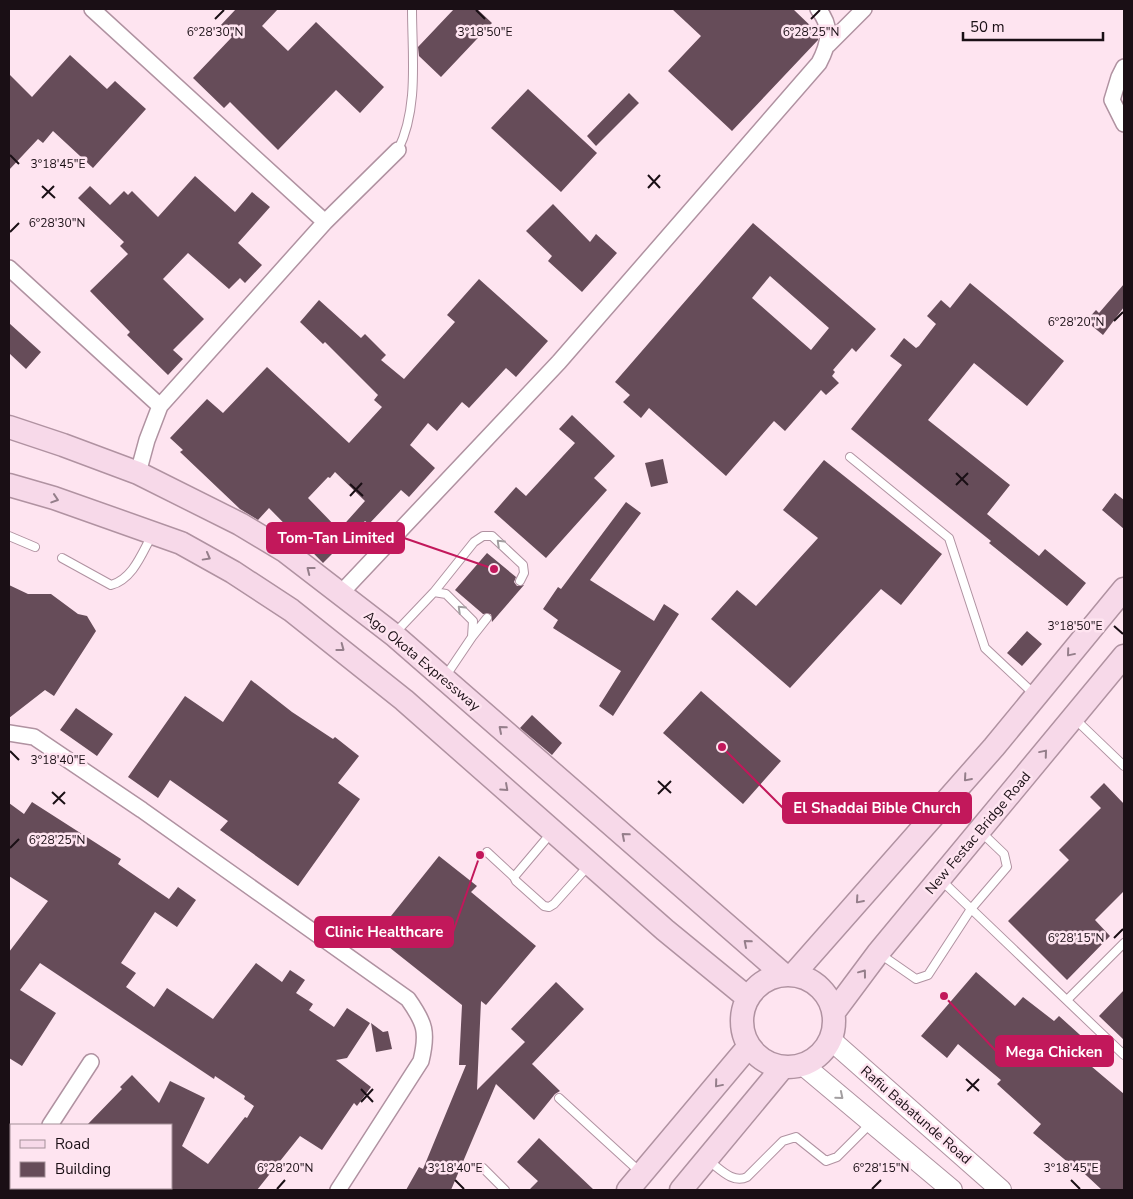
<svg xmlns="http://www.w3.org/2000/svg" width="1133" height="1199" viewBox="0 0 1133 1199" font-family="'Nunito Sans',sans-serif">
<rect width="100%" height="100%" fill="#fee4f0"/>
<path fill="#664c59" fill-rule="evenodd" d="M236 9H278L262 26 288 51 316 22 384 87 360 113 336 90 278 150 230 102 224 108 193 78 232 37 220 26Z
M454 9H477L492 23 441 77 419 56 418 47Z
M672 9H793L818 33V40L732 131 668 71 701 36Z
M70 55 107 89 115 81 146 109 93 168 53 131 43 143 38 139 9 170V74L32 97Z
M528 89 597 153 561 192 491 128Z
M629 93 639 103 596 146 587 136Z
M195 176 235 212 252 192 270 207 238 243 262 265 245 283 240 278 229 289 188 253 163 279 204 319 173 350 183 359 168 375 127 335 130 332 90 291 128 254 120 246 124 242 78 198 90 186 110 205 124 191 128 195 132 191 158 217Z
M553 204 590 242 596 234 617 253 582 292 548 261 552 256 526 231Z
M753 223 876 329 856 352 852 348 833 370 835 372 832 376 839 383 826 395 821 390 785 431 774 421 726 476 649 408 641 418 623 402 630 395 615 382ZM770 276 829 328 811 350 752 298Z
M479 279 548 341 516 377 506 368 469 408 462 402 437 431 428 423 410 445 435 468 409 497 401 490 369 524 365 521 323 563 269 508 258 520 240 509 180 452 183 450 170 438 207 399 223 413 267 367 349 443 382 407 374 400 378 395 325 342 323 344 300 322 319 300 361 338 365 334 386 355 381 360 404 379 455 322 447 315ZM335 472 365 501 339 530 308 498 328 477 330 478Z
M970 283 1064 361 1027 406 974 363 928 420 1010 485 987 514 1039 556 1045 549 1086 583 1067 606 989 543 991 541 851 429 902 365 890 356 904 338 916 348 919 346 936 324 927 316 941 300 950 308Z
M1124 284V307L1103 335 1086 321 1096 310 1099 313Z
M9 323 41 352 26 369 9 353Z
M572 415 615 456 594 478 607 490 546 558 494 512 516 487 526 496 575 443 559 429Z
M663 459 668 483 651 487 645 463Z
M824 460 942 554 901 605 881 589 790 688 711 619 737 590 756 606 818 538 783 510Z
M1115 493 1124 500V529L1102 510Z
M626 502 641 513 590 580 654 621 664 604 679 614 613 716 599 706 621 671 553 628 558 620 543 609 558 587 561 589Z
M487 553 516 577 514 582 517 586 524 585 492 622 491 614H483L455 590Z
M9 585 28 594H51L78 614 87 616 96 631 54 696 45 690 9 718Z
M1027 631 1042 644 1022 666 1007 653Z
M251 680 292 712 333 739 335 737 359 756 338 783 360 799 298 886 220 830 228 821 170 780 158 798 128 777 185 696 223 722Z
M701 691 781 761 743 804 663 733Z
M76 708 113 734 97 756 60 730Z
M532 715 562 743 552 755 520 728Z
M1104 783 1124 804V891L1095 920 1110 936 1067 980 1008 921 1069 860 1059 850 1101 808 1090 797Z
M32 802 121 859 118 864 169 899 178 887 196 900 177 927 155 912 121 963 136 973 126 987 154 1007 167 988 213 1019 256 963 282 982 290 970 305 980 296 993 313 1004 309 1010 334 1027 347 1008 370 1023 347 1058 336 1060 371 1087 357 1106 354 1103 322 1150 300 1136 257 1190H171V1125H87L122 1089 120 1087 132 1075 159 1103 170 1081 205 1098 182 1146 208 1164 245 1117 247 1118 254 1106 244 1099 245 1096 215 1076 214 1079 40 963 20 990 56 1013 22 1066 9 1058V952L48 901 9 876V803L24 814Z
M439 856 477 886 471 892 536 946 486 1005 481 1001 477 1090 525 1042 511 1029 556 982 584 1009 532 1064 560 1091 555 1094 534 1120 496 1084 451 1190H406L419 1167 423 1169 466 1065H459L462 1005 375 936Z
M976 972 1015 1006 1023 997 1054 1021 1059 1016 1089 1043 1078 1055 1124 1094V1190H1102L1072 1162 1070 1164 1033 1133 1041 1124 997 1084 1001 1080 958 1044 947 1058 921 1036Z
M1124 990V1040L1099 1016Z
M371 1023 383 1032 388 1031 392 1049 376 1052Z
M539 1138 594 1190H529L538 1181 517 1162Z"/>
<g fill="none" stroke-linecap="round" stroke-linejoin="round">
<defs>
<path id="service" d="M398 150C419 108 412 55 412 9
M850 457 949 538 985 648 1034 694
M9 536 35 547
M62 558 111 585C133 579 142 553 152 535
M434 592 474 542 483 536H492L523 565 524 573 520 581
M395 633 434 592 446 594 473 621 472 637 445 677
M472 637 487 618
M1075 719 1124 766
M552 832 514 877 516 881 544 906 549 907 554 904 589 865
M487 852 514 877
M941 880 1124 1055
M880 954 916 979 928 975 971 909 1007 867 1004 854 981 832
M1068 999 1124 943
M559 1098 640 1172
M709 1161C720 1169 733 1184 747 1177L783 1141 796 1137 826 1161 837 1157 871 1123
M483 1168 505 1190"/>
<path id="minor" d="M92 9 325 222
M828 45 864 9
M1124 67 1119 77 1112 100 1124 124
M9 268 160 406
M138 473 147 440 160 406 325 222 398 150
M340 594 559 362 819 63C829 44 833 27 818 9
M9 733 34 737 142 810 408 999C425 1023 428 1032 421 1061L338 1190
M50 1125 91 1062
M9 1190 11 1186"/>
<path id="tertiary" d="M831 1040 1001 1190
M803 1065 952 1190"/>
<path id="secondary" d="M9 427 63 445 138 473 240 524 285 551 394 635 784 975
M9 485 54 498 181 543 233 572 291 610 404 700 665 930 748 998
M742 1021a46 46 0 1 1 92 0a46 46 0 1 1-92 0Z
M793 975 994 747 1124 589
M834 1012 878 953 1124 656
M628 1190 749 1046
M681 1190 783 1067"/>
</defs>
<use href="#service" stroke="#b092a1" stroke-width="10"/>
<use href="#minor" stroke="#b092a1" stroke-width="18"/>
<use href="#tertiary" stroke="#b092a1" stroke-width="22"/>
<use href="#secondary" stroke="#b092a1" stroke-width="25"/>
<use href="#service" stroke="#fff" stroke-width="8"/>
<use href="#minor" stroke="#fff" stroke-width="15"/>
<use href="#tertiary" stroke="#fff" stroke-width="20"/>
<use href="#secondary" stroke="#f7d9e9" stroke-width="22"/>
</g>
<defs><path id="oneway-chevron" d="M-2-3.5L2.5 0L-2 3.5" fill="none" stroke-width="1.6" stroke-linecap="round" stroke-linejoin="round" transform="scale(1.25)"/></defs>
<g stroke="#947e8a">
<use href="#oneway-chevron" transform="translate(55 499) rotate(18)"/>
<use href="#oneway-chevron" transform="translate(207 557) rotate(29)"/>
<use href="#oneway-chevron" transform="translate(310 570) rotate(-142)"/>
<use href="#oneway-chevron" transform="translate(341 648) rotate(37)"/>
<use href="#oneway-chevron" transform="translate(1070 653) rotate(130)"/>
<use href="#oneway-chevron" transform="translate(502 729) rotate(-139)"/>
<use href="#oneway-chevron" transform="translate(1044 753) rotate(-50)"/>
<use href="#oneway-chevron" transform="translate(967 778) rotate(131)"/>
<use href="#oneway-chevron" transform="translate(505 788) rotate(42)"/>
<use href="#oneway-chevron" transform="translate(625 836) rotate(-139)"/>
<use href="#oneway-chevron" transform="translate(859 900) rotate(131)"/>
<use href="#oneway-chevron" transform="translate(747 943) rotate(-139)"/>
<use href="#oneway-chevron" transform="translate(863 973) rotate(-53)"/>
<use href="#oneway-chevron" transform="translate(718 1084) rotate(130)"/>
</g>
<g stroke="#a39fa1">
<use href="#oneway-chevron" transform="translate(500 543) rotate(-136)"/>
<use href="#oneway-chevron" transform="translate(461 609) rotate(-136)"/>
<use href="#oneway-chevron" transform="translate(840 1096) rotate(40)"/>
</g>
<path fill="none" stroke="#1a0f15" stroke-width="2" d="M476 10 485 19M215 19 224 10M811 19 820 10M10 155 19 164M648 175 660 188M42 186 55 198M648 188 660 175M42 198 54 186M10 232 19 223M1114 321 1123 312M956 473 968 485M350 484 363 496M956 485 968 473M350 496 362 483M1114 626 1123 634M10 751 19 760M658 781 671 793M52 792 65 804M658 794 671 781M53 804 65 792M10 848 19 839M1114 938 1123 929M966 1079 979 1091M361 1089 373 1102M967 1091 979 1079M361 1102 373 1089M455 1180 464 1189M1071 1180 1080 1189M277 1189 285 1180M872 1189 881 1180"/>
<g text-anchor="middle" dominant-baseline="central" stroke-width="5" stroke-linejoin="round" paint-order="stroke">
<g font-size="14" fill="#1a0f15" stroke="#fee4f0">
<text transform="translate(422 661) rotate(40)">Ago Okota Expressway</text>
<text transform="translate(978 833) rotate(-50)">New Festac Bridge Road</text>
<text transform="translate(916 1115) rotate(41)">Rafiu Babatunde Road</text>
</g>
</g>
<g font-size="12" text-anchor="middle" fill="#1a0f15" stroke="#fee4f0" stroke-width="5" stroke-linejoin="round" paint-order="stroke">
<text x="485" y="36">3°18'50"E</text>
<text x="215" y="36">6°28'30"N</text>
<text x="811" y="36">6°28'25"N</text>
<text x="58" y="168">3°18'45"E</text>
<text x="57" y="227">6°28'30"N</text>
<text x="1076" y="326">6°28'20"N</text>
<text x="1075" y="630">3°18'50"E</text>
<text x="58" y="764">3°18'40"E</text>
<text x="57" y="844">6°28'25"N</text>
<text x="1076" y="942">6°28'15"N</text>
<text x="285" y="1172">6°28'20"N</text>
<text x="881" y="1172">6°28'15"N</text>
<text x="455" y="1172">3°18'40"E</text>
<text x="1071" y="1172">3°18'45"E</text>
</g>
<path fill="none" stroke="#c2185b" stroke-width="2" d="M494 569L404 538M722 747L783 808M480 855L453 932M944 996L996 1051"/>
<g fill="#c2185b" stroke="#fee4f0" stroke-width="2">
<circle cx="494" cy="569" r="5"/>
<circle cx="722" cy="747" r="5"/>
<circle cx="480" cy="855" r="5"/>
<circle cx="944" cy="996" r="5"/>
</g>
<g fill="#c2185b" stroke="#c2185b" stroke-width="2">
<rect x="267" y="523" width="137" height="30" rx="5"/>
<rect x="783" y="793" width="188" height="30" rx="5"/>
<rect x="315" y="917" width="138" height="30" rx="5"/>
<rect x="996" y="1036" width="117" height="30" rx="5"/>
</g>
<g font-size="15" text-anchor="middle" font-weight="bold" fill="#fff">
<text x="336" y="543">Tom-Tan Limited</text>
<text x="877" y="813">El Shaddai Bible Church</text>
<text x="384" y="937">Clinic Healthcare</text>
<text x="1054" y="1057">Mega Chicken</text>
</g>
<rect width="1133" height="1199" fill="none" stroke="#1a0f15" stroke-width="20"/>
<rect x="10" y="1124" width="162" height="65" fill="#fee4f0" stroke="#a38f98"/>
<rect x="20" y="1140" width="25" height="8" fill="#f7d9e9" stroke="#a38f98"/>
<text x="55" y="1149" font-size="15" fill="#1a0f15">Road</text>
<rect x="20" y="1162" width="25" height="15" fill="#664c59" stroke="#a38f98"/>
<text x="55" y="1174" font-size="15" fill="#1a0f15">Building</text>
<path d="M963 32v8h140v-8" fill="none" stroke="#1a0f15" stroke-width="2.5"/>
<text x="970" y="32" font-size="15" fill="#1a0f15" stroke="#fee4f0" stroke-width="4" paint-order="stroke">50 m</text>
</svg>
